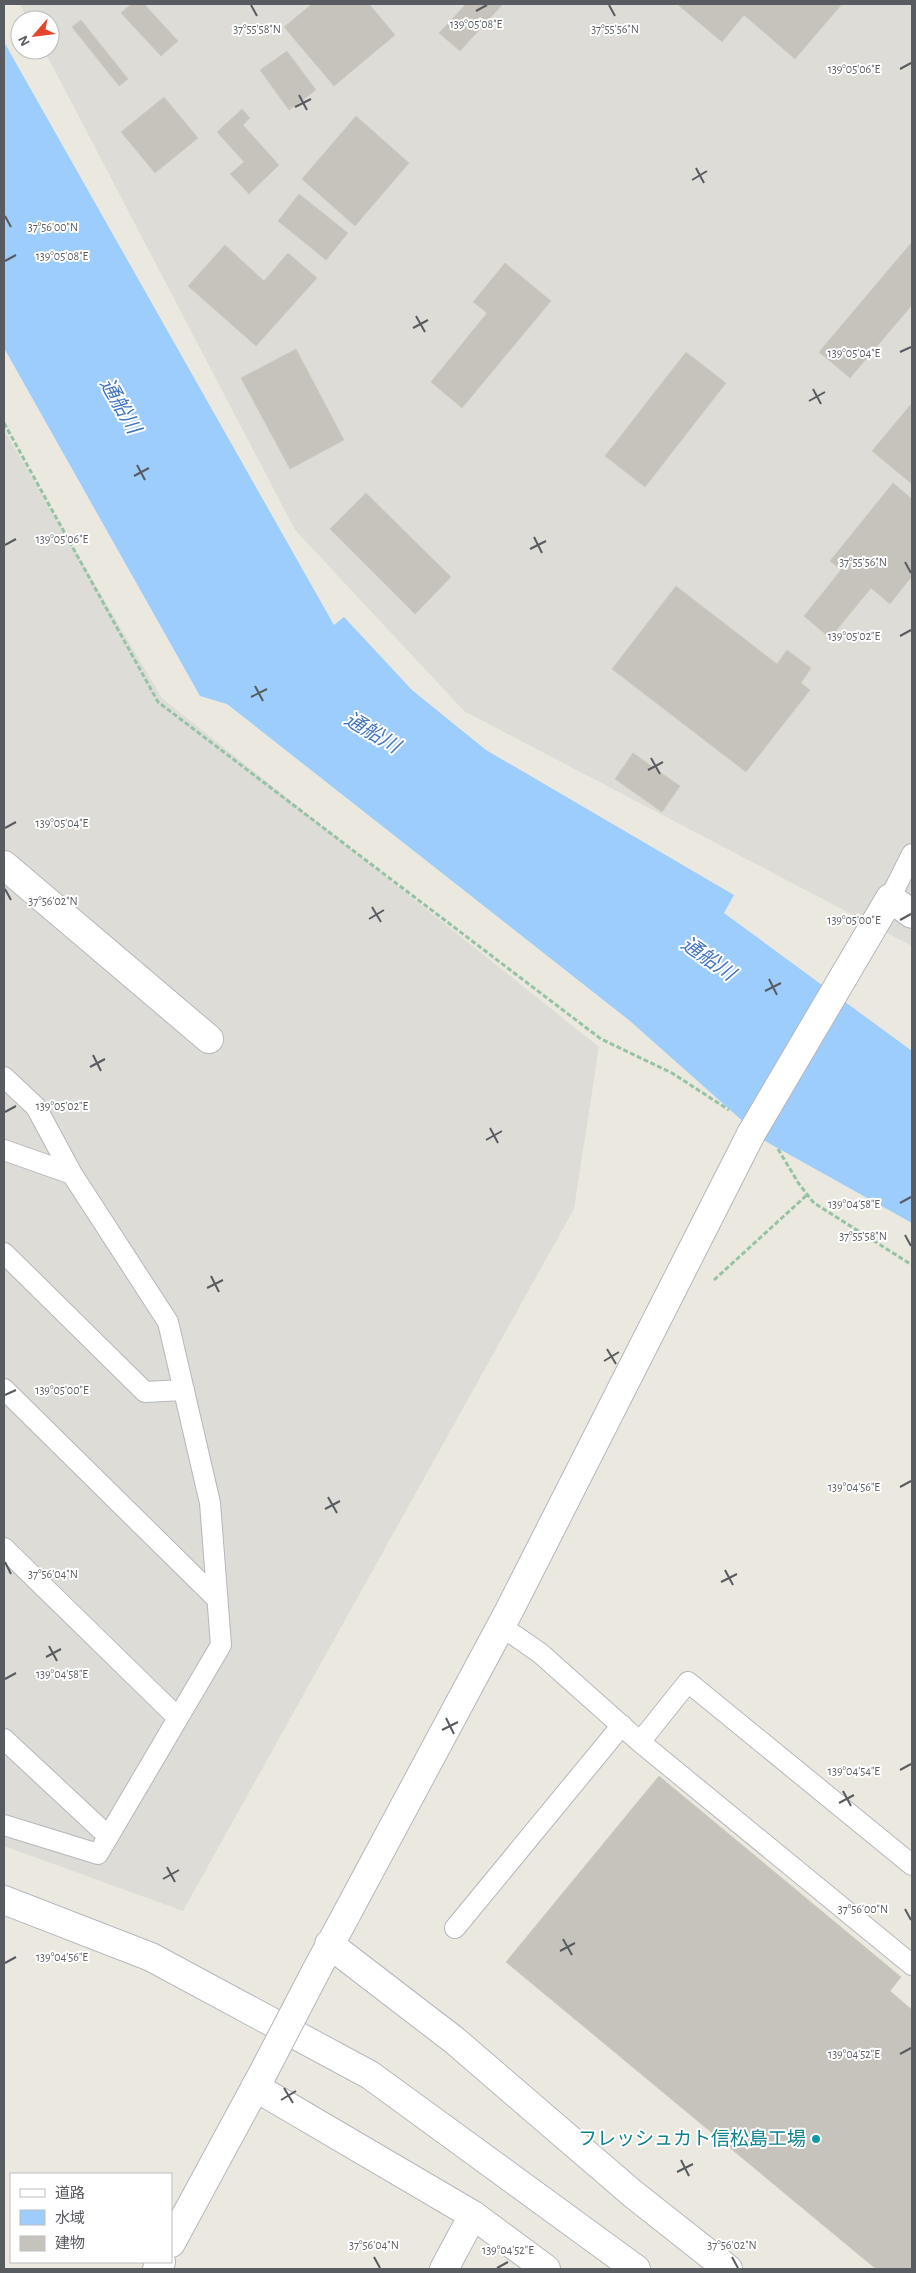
<svg xmlns="http://www.w3.org/2000/svg" width="916" height="2273" viewBox="0 0 916 2273" font-family="'Alegreya Sans','Noto Sans JP',sans-serif">
<rect width="100%" height="100%" fill="#ebe9df"/>
<path fill="#dedcd7" d="M20 4H912V946L464 711 295 530 44 50H50V20H28Z
M4 430 162 698 599 1047 574 1209 183 1911 4 1846Z"/>
<path fill="#9dcdfc" d="M4 42 334 625 344 617 412 690 486 750 734 895 724 913 912 1051V1223L765 1141 630 1021 227 704 200 696 4 348Z"/>
<path fill="#c6c3bc" stroke="#cfcbbe" d="M131 4H144L178 41 161 56 121 13Z
M312 4H369L395 35 334 86 284 27Z
M466 4H503L460 51 439 33Z
M677 4H842L795 59 744 15 722 42Z
M81 20 128 79 119 86 72 27Z
M287 51 316 90 289 110 260 70Z
M164 97 198 138 155 173 121 132Z
M242 109 250 118 243 125 279 165 249 194 230 174 244 162 217 132Z
M356 116 409 163 355 226 302 179Z
M299 194 348 233 326 260 278 221Z
M912 242V305L850 378 819 352Z
M225 245 264 281 288 253 317 278 256 346 188 286Z
M505 263 551 301 462 408 431 382 487 313 473 302Z
M296 349 344 440 290 469 241 378Z
M686 352 726 383 645 487 605 456Z
M912 403V484L872 451Z
M893 483 912 499V576L890 604 871 588 830 638 804 616 841 570 830 561Z
M366 493 451 577 415 614 330 529Z
M676 586 777 664 787 650 811 668 801 683 810 690 746 772 612 669Z
M633 753 680 786 662 812 615 779Z
M659 1776 901 1977 890 1991 912 2010V2269H876L506 1962Z"/>
<g fill="none" stroke-linecap="round" stroke-linejoin="round">
<defs>
<path id="lane" d="M890 898 912 854
M4 1077 36 1107 72 1174
M4 1150 72 1174 168 1322 210 1503 221 1645 98 1854 4 1825
M4 1253 145 1392 184 1390
M4 1389 217 1599
M4 1548 178 1718
M501 1626 540 1653 640 1742 688 1682 912 1865
M4 1739 108 1836
M640 1742 912 1965
M455 1928 622 1725"/>
<path id="street" d="M4 865 209 1039
M844 976 890 898 912 914
M329 1944 454 2040 633 2194 728 2269
M316 1971 509 1611 751 1134
M255 2087 473 2215 546 2269
M171 2243 262 2075
M157 2269 161 2262"/>
<path id="secondary" d="M4 1900 151 1957 370 2075 636 2269
M444 2269 473 2215"/>
</defs>
<use href="#lane" stroke="#b5b7bc" stroke-width="22"/>
<use href="#street" stroke="#b5b7bc" stroke-width="30"/>
<use href="#secondary" stroke="#b5b8be" stroke-width="30"/>
<path stroke="#95c3a5" stroke-width="3" stroke-dasharray="5 2.5" stroke-linecap="butt" d="M4 423 158 702 601 1039 672 1073 729 1110
M778 1149 799 1184 814 1203 912 1265
M714 1280 808 1194"/>
<use href="#lane" stroke="#fff" stroke-width="20"/>
<use href="#street" stroke="#fff" stroke-width="28"/>
<use href="#secondary" stroke="#fff" stroke-width="28"/>
<defs>
<path id="street-bridge" d="M751 1134 844 976
M262 2075 316 1971"/>
</defs>
<use href="#street-bridge" stroke="#b5b7bc" stroke-width="30" stroke-linecap="butt"/>
<use href="#street-bridge" stroke="#fff" stroke-width="28"/>
</g>
<path fill="none" stroke="#585b60" stroke-width="2" d="M251 5 257 16M609 5 615 16M476 11 487 5M900 69 911 63M299 95 307 110M295 107 311 99M696 168 704 183M692 180 707 171M5 216 11 227M5 261 16 255M416 316 425 332M413 328 428 320M900 352 911 347M813 389 821 404M809 401 825 392M137 465 145 480M134 476 149 468M534 537 542 553M5 545 16 539M530 549 546 541M905 562 911 573M900 636 911 630M255 686 263 701M251 697 267 689M651 758 660 774M648 770 663 762M5 828 16 822M5 889 11 900M372 907 381 922M369 919 384 910M900 920 911 914M769 979 777 995M765 991 781 983M93 1055 101 1071M90 1067 105 1059M5 1112 16 1106M490 1128 498 1143M486 1140 502 1131M900 1203 911 1197M905 1235 911 1246M211 1276 219 1292M207 1288 223 1280M607 1349 616 1364M604 1361 619 1352M5 1395 16 1390M900 1487 911 1481M328 1497 337 1513M325 1509 340 1501M5 1562 11 1574M725 1570 733 1585M721 1582 737 1574M49 1646 57 1661M46 1657 61 1649M5 1679 16 1673M446 1718 454 1734M442 1730 458 1722M900 1770 911 1764M843 1791 851 1806M839 1803 854 1795M167 1867 175 1882M163 1879 179 1870M905 1909 911 1920M563 1939 572 1955M560 1951 575 1943M5 1963 16 1957M900 2054 911 2048M284 2088 293 2103M281 2100 296 2091M681 2160 689 2176M677 2172 693 2164M374 2257 380 2268M732 2257 738 2268M497 2268 508 2262"/>
<circle fill="#0f9aa8" stroke="#fff" stroke-width="2" cx="816" cy="2139" r="5"/>
<g text-anchor="middle" dominant-baseline="central" stroke-width="4" stroke-linejoin="round" paint-order="stroke">
<g font-size="19" fill="#0d838f" stroke="#fff" text-anchor="end">
<text x="806" y="2139">フレッシュカト信松島工場</text>
</g>
<g font-size="20" font-style="italic" fill="#4276be" stroke="#fff">
<text transform="translate(120 406) rotate(60)">通船川</text>
<text transform="translate(372 733) rotate(31)">通船川</text>
<text transform="translate(708 959) rotate(35)">通船川</text>
</g>
</g>
<g font-size="12" text-anchor="middle" fill="#585b60" stroke="#fff" stroke-width="4" stroke-linejoin="round" paint-order="stroke">
<text x="476" y="28">139°05'08"E</text>
<text x="257" y="33">37°55'58"N</text>
<text x="615" y="33">37°55'56"N</text>
<text x="854" y="73">139°05'06"E</text>
<text x="53" y="231">37°56'00"N</text>
<text x="62" y="260">139°05'08"E</text>
<text x="854" y="357">139°05'04"E</text>
<text x="62" y="543">139°05'06"E</text>
<text x="863" y="566">37°55'56"N</text>
<text x="854" y="640">139°05'02"E</text>
<text x="62" y="827">139°05'04"E</text>
<text x="53" y="905">37°56'02"N</text>
<text x="854" y="924">139°05'00"E</text>
<text x="62" y="1110">139°05'02"E</text>
<text x="854" y="1208">139°04'58"E</text>
<text x="863" y="1240">37°55'58"N</text>
<text x="62" y="1394">139°05'00"E</text>
<text x="854" y="1491">139°04'56"E</text>
<text x="53" y="1578">37°56'04"N</text>
<text x="62" y="1678">139°04'58"E</text>
<text x="854" y="1775">139°04'54"E</text>
<text x="863" y="1913">37°56'00"N</text>
<text x="62" y="1961">139°04'56"E</text>
<text x="854" y="2058">139°04'52"E</text>
<text x="374" y="2249">37°56'04"N</text>
<text x="732" y="2249">37°56'02"N</text>
<text x="508" y="2254">139°04'52"E</text>
</g>
<rect width="916" height="2273" fill="none" stroke="#585b60" stroke-width="10"/>
<rect x="10" y="2173" width="162" height="90" fill="#ffffff" stroke="#bcbdbf"/>
<rect x="20" y="2189" width="25" height="8" fill="#ffffff" stroke="#bcbdbf"/>
<text x="55" y="2198" font-size="15" fill="#585b60">道路</text>
<rect x="20" y="2210" width="25" height="15" fill="#9dcdfc" stroke="#bcbdbf"/>
<text x="55" y="2223" font-size="15" fill="#585b60">水域</text>
<rect x="20" y="2236" width="25" height="15" fill="#c6c3bc" stroke="#bcbdbf"/>
<text x="55" y="2248" font-size="15" fill="#585b60">建物</text>
<g transform="translate(35 35) rotate(242)"><circle r="24" fill="#ffffff" stroke="#bcbdbf"/>
<path d="M0-4L9 19L0 12L-9 19Z" fill="#e4462c"/>
<text y="-8" font-size="14" font-weight="bold" text-anchor="middle" fill="#585b60">N</text>
</g>
</svg>
